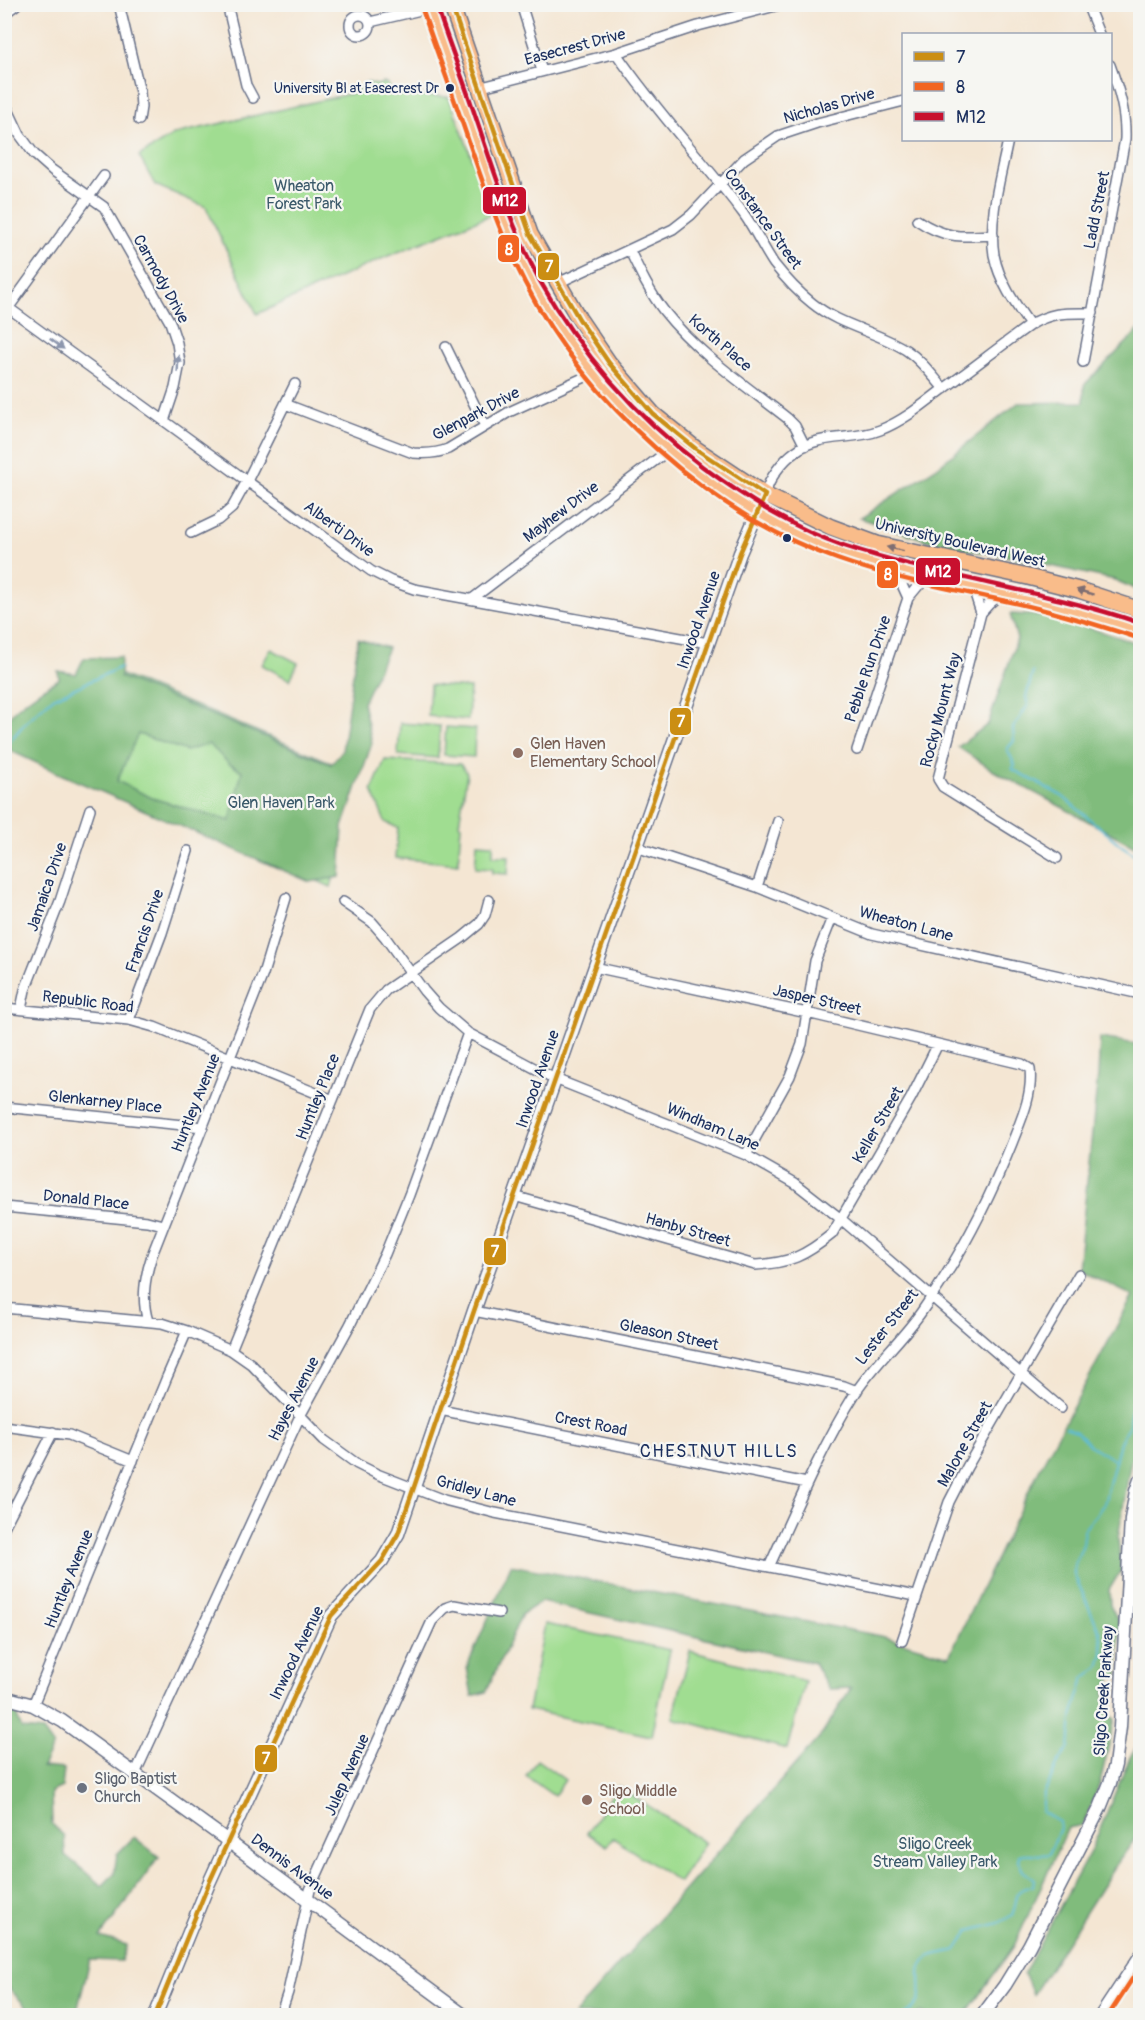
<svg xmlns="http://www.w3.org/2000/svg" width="1145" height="2020" viewBox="0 0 1145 2020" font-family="Pangolin,sans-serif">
<rect width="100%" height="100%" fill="#f6f6f2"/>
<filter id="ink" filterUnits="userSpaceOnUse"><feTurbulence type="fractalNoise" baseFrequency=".0167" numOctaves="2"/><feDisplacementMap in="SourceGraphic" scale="12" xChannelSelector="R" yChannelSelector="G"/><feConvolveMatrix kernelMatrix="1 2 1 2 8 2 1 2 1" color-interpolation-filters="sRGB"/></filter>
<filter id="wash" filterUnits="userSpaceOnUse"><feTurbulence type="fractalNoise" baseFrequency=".008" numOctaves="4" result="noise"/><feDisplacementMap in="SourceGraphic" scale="24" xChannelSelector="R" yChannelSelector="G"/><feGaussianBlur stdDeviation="1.35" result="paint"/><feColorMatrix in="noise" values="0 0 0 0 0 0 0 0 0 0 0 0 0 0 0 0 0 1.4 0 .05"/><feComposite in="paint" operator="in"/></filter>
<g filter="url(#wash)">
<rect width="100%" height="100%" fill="#f4e6d3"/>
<path fill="#a0dd91" stroke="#5e8678" stroke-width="1.5" d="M366 82 377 85 383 83 388 84 392 94 449 97 493 214 388 256 257 314 206 207 155 185 139 156 175 134 357 92Z
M271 649 298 663 290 680 262 665Z
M119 674 345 768 336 868 331 887 10 745Z
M430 685 470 688 468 720 428 716Z
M400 723 440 726 438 758 398 755Z
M446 727 475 729 474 757 444 755Z
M385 760 460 764 467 773 459 824 461 825 458 864 395 858 398 828 385 822 372 790Z
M477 843 493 844V856H509L508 874 492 873V869L475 868Z
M545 1624 670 1650 652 1736 528 1710Z
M690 1651 805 1681 787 1749 673 1718Z
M537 1760 565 1780 554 1796 526 1776Z
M618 1786 705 1843 679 1882 613 1838 607 1846 587 1833Z"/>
<path fill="#80bc7b" stroke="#4e766c" stroke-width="1.5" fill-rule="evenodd" d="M1140 329V591L1115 580 1001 555 947 547 859 518 936 468 1018 403 1084 402V385Z
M1010 614 1052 616 1140 644V849L994 771 958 747 988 724 1017 639Z
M358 639 388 648 363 703 372 743 343 827 340 877 310 882 58 773 11 751C9 744 4 735 4 728 5 711 46 686 59 679L58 671 76 674 84 658 121 657 120 677 331 764 342 751ZM138 734 186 751 209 744 229 764 242 771 230 821 152 798 117 781Z
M1140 1033V1445L1131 1460 1118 1538 1121 1570 1109 1590 1110 1604 1120 1625 1118 1677 1113 1676C1103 1691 1103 1696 1107 1714L1115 1719 1100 1783 1083 1825 1068 1828 1014 1946 965 2015H927L920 2012 916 2016 574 2015 823 1733 851 1688 829 1689 814 1663 541 1602 522 1614 486 1692 472 1696 467 1667 511 1565 881 1636 949 1656 1039 1470 1133 1296 1078 1269 1098 1075 1100 1038 1136 1044Z
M4 1708 15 1711 22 1729 43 1731 53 1745 42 1767 64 1769 62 1787 51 1792 52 1824 64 1836 65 1855 102 1886 114 1874 117 1854 134 1837 159 1857 100 1937 127 1945 121 1961 90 1960 76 2015H34L5 1984Z
M1140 1743V1832L1116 1865 1033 1995 1024 1973 1092 1848 1130 1757Z"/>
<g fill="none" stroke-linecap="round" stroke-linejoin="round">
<path stroke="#5abbd9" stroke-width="2" d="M1033 672 1026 697 1028 705 1013 728 1014 741 1007 749 1015 765 1012 769 1062 796 1122 846 1140 858
M4 748 25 723 51 699 121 667
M1066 1427 1078 1433 1091 1446 1114 1460
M902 2016C937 2000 907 1971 929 1957 936 1953 948 1953 956 1950L969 1931 999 1923 1012 1915C1020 1898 1010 1890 1033 1886L1034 1879 1023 1871 1018 1861 1019 1855C1031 1851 1037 1857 1049 1854L1060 1828 1059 1822 1042 1812 1044 1794 1057 1765 1069 1747 1072 1716 1084 1678 1099 1667 1103 1653 1100 1632 1074 1574C1073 1555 1087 1550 1083 1531L1104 1504 1120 1442 1129 1425 1132 1404 1140 1387"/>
</g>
</g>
<g filter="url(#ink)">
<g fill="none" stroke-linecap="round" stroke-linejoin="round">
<defs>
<path id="minor" d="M119 4 140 92 141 107 139 120
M227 4 246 85 253 98
M521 4 542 71
M1087 4 1099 34
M350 25a10 10 0 1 1 20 0a10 10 0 1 1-20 0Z
M370 22 429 8
M616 53C654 109 702 159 743 213 755 229 763 248 774 264 785 278 798 292 812 303 840 326 876 331 906 350 921 360 932 375 944 389
M478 88 616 53 698 26 783 4
M4 101 20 135 34 154 52 170 104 207 170 322 177 343 180 363 175 388 164 421
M1008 140C1001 176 988 217 994 255 999 281 1015 304 1030 325
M917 220C945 239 962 237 993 235
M630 251C640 272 650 293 664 311 697 353 745 385 787 418L795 426 805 446
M558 283 673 229 691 215 744 159 778 136 817 123 904 101
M10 309 371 571 391 581 414 589 708 643
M4 314 104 176
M446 347 485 426
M1083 362 1125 139C1126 112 1119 90 1110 65
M285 404 413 453C425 454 436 454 448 449L509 412 583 378 609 363
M765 495C769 478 782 461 796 451 819 433 853 441 880 430 901 422 920 407 938 393 969 371 999 347 1030 325 1053 311 1067 313 1093 313
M191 533 218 520 232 508 247 481 295 384
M891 569 898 576 908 598
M969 586 975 594 981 613
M1003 592 989 604 981 613 938 779 943 787 1057 858
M472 599 669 450
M857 750 908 598 918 586 931 578
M636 847 757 887 872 934 1140 994
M757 887 778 821
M343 902 372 922 385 937 424 991 439 1008 468 1033 555 1079 746 1155 795 1183 841 1219 1061 1408
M594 967 807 1013 1022 1064 1030 1069C1033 1095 1021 1120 1012 1143 988 1203 959 1259 922 1311 902 1340 875 1363 856 1392 821 1448 796 1508 769 1567
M4 1008 129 1020 154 1027 333 1100
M21 1009 25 990 60 901 90 809
M129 1020 162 933 188 851
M4 1107 203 1127
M746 1155 790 1076 802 1044 815 961 832 918
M514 1196 755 1265C790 1263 805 1256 832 1234L911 1098 938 1044
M4 1207 147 1221 163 1225
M4 1308 162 1323 187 1331 231 1350 251 1364 324 1440 357 1464 377 1474 444 1500 495 1513 916 1596
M474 1311 844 1386 857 1391
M148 1321C141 1299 145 1277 152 1255L263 974 286 898
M231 1350 370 1009 386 990 462 938 479 924 485 915 489 900
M440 1410 807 1483
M4 1426 69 1435 133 1461
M4 1527 53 1432
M902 1641 949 1502 967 1467 1079 1274
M33 1705 167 1377 187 1331
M135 1774 300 1416 350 1325 385 1254 409 1195 468 1033
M280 2016 288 1992 310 1890 432 1621 445 1608 454 1605 499 1613
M1099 2016 1140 1954"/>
<path id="tertiary" d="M4 12 15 4
M4 1697 33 1705 62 1721 228 1841 465 2016
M155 2016 209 1883 331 1616 382 1561 398 1534 474 1311 740 553 765 495
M982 2016 1005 1985 1029 1946 1100 1808 1110 1783 1115 1765 1120 1727 1131 1519 1136 1491 1140 1480"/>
<path id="primary" d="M428 4C442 47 459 88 473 131 493 189 512 249 544 302 587 374 643 433 711 482 752 511 794 537 842 553 940 586 1043 594 1140 631
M451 4 530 234 579 319 609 363 653 414 696 449 765 495 831 527 877 544 1028 577 1079 590 1140 610"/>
</defs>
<use href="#minor" stroke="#676f87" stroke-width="12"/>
<use href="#tertiary" stroke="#676f87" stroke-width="15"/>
<use href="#primary" stroke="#676f87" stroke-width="18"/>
<use href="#minor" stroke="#fff" stroke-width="9"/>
<use href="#tertiary" stroke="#fff" stroke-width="12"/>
<use href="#primary" stroke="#f9bc8a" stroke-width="15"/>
<defs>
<path id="bus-1" d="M155 2016 209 1883 331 1616 382 1561 398 1534 474 1311 740 553 765 495 696 449 653 414 609 363 579 319 530 234 451 4"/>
<path id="bus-2" d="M421 6C434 44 448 81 461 119 480 174 498 231 525 283 586 402 710 514 837 559 899 581 964 591 1028 606 1065 615 1101 626 1138 638
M1108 2016 1140 1967"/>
<path id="bus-3" d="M436 4C448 42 463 78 475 115 494 171 512 229 540 281 581 354 637 417 703 467 747 499 794 529 845 546 942 578 1044 590 1140 623"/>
</defs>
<use href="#bus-1" stroke="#f6f6f2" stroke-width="9"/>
<use href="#bus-2" stroke="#f6f6f2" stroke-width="9"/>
<use href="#bus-3" stroke="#f6f6f2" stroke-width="9"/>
<use href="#bus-1" stroke="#cb8e13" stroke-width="4.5"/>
<use href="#bus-2" stroke="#f26522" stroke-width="4.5"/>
<use href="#bus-3" stroke="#c8102e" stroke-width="4.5"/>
</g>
<defs><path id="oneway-solid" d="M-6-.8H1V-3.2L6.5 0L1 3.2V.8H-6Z" transform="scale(1.5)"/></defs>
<g fill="#8d97ae">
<use href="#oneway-solid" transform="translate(57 344) rotate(36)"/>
<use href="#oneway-solid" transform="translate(178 364) rotate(-87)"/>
</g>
<g fill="#7f6e72">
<use href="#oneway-solid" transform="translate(895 549) rotate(-166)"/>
<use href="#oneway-solid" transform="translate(1085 592) rotate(-163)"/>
</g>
</g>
<g fill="#1b2f5e" stroke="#f6f6f2" stroke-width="2">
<circle cx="450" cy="88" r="5"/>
<circle cx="787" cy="538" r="5"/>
</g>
<g fill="#8d6e63" stroke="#f6f6f2" stroke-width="2">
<circle cx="518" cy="753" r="6"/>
<circle cx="587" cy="1800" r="6"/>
</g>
<circle fill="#6b7280" stroke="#f6f6f2" stroke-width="2" cx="82" cy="1788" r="6"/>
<g text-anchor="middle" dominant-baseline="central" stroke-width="4.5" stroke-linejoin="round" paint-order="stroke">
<g font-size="14" fill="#1b2f5e" stroke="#f6f6f2" text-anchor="end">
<text x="439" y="88">University Bl at Easecrest Dr</text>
</g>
<g font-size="16" fill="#1b2f5e" stroke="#f6f6f2">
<text transform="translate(575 47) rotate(-15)">Easecrest Drive</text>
<text transform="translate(829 106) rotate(-16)">Nicholas Drive</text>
<text transform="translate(1097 210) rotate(-79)">Ladd Street</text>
<text transform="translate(763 219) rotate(54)">Constance Street</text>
<text transform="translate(161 279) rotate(61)">Carmody Drive</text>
<text transform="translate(720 343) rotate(41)">Korth Place</text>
<text transform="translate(476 414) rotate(-28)">Glenpark Drive</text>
<text transform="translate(561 512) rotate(-37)">Mayhew Drive</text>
<text transform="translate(339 529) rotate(36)">Alberti Drive</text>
<text transform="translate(960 543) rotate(13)">University Boulevard West</text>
<text transform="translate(699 620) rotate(-71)">Inwood Avenue</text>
<text transform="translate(868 669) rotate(-71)">Pebble Run Drive</text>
<text transform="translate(941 710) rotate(-75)">Rocky Mount Way</text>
<text transform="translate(47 887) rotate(-71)">Jamaica Drive</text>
<text transform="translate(906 924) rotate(15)">Wheaton Lane</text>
<text transform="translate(145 931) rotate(-71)">Francis Drive</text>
<text transform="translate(817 1000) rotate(13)">Jasper Street</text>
<text transform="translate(88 1002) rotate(7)">Republic Road</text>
<text transform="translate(538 1079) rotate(-71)">Inwood Avenue</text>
<text transform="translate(318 1097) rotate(-68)">Huntley Place</text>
<text transform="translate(105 1102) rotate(6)">Glenkarney Place</text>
<text transform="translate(196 1103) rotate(-68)">Huntley Avenue</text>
<text transform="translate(878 1125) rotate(-60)">Keller Street</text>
<text transform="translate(713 1127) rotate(23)">Windham Lane</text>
<text transform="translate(86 1200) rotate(6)">Donald Place</text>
<text transform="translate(688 1230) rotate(16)">Hanby Street</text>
<text transform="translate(887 1327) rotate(-52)">Lester Street</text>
<text transform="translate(669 1335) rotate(12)">Gleason Street</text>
<text transform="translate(294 1399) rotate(-63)">Hayes Avenue</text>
<text transform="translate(591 1424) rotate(11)">Crest Road</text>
<text transform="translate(965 1444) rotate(-61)">Malone Street</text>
<text transform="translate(476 1491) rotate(15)">Gridley Lane</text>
<text transform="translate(69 1579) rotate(-68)">Huntley Avenue</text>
<text transform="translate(297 1653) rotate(-64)">Inwood Avenue</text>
<text transform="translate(1104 1691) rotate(-86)">Sligo Creek Parkway</text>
<text transform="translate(347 1775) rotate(-66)">Julep Avenue</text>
<text transform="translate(292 1867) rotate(37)">Dennis Avenue</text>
</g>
<g font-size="16" fill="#3c5a6b" stroke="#f6f6f2">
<text x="304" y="186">Wheaton<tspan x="304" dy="18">Forest Park</tspan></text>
<text x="281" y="803">Glen Haven Park</text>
<text x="935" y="1844">Sligo Creek<tspan x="935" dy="18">Stream Valley Park</tspan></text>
</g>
<g font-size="16" fill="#785e54" stroke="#f6f6f2" text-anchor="start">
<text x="530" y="744">Glen Haven<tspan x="530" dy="18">Elementary School</tspan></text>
<text x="599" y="1791">Sligo Middle<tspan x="599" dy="18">School</tspan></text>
</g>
<g font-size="16" fill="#5b616d" stroke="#f6f6f2" text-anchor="start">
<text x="94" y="1779">Sligo Baptist<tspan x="94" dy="18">Church</tspan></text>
</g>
<g font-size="18" letter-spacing="1.5" fill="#1b2f5e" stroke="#f6f6f2">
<text x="719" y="1451">CHESTNUT HILLS</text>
</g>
</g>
<g stroke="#f6f6f2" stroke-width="2">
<rect x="482" y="186" width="45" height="29" rx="6" fill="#c8102e"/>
<rect x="497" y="234" width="23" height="29" rx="6" fill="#f26522"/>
<rect x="537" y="252" width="23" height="29" rx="6" fill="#cb8e13"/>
<rect x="915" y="557" width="46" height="29" rx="6" fill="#c8102e"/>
<rect x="876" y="560" width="23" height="29" rx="6" fill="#f26522"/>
<rect x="669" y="707" width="23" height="29" rx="6" fill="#cb8e13"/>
<rect x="483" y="1237" width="24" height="29" rx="6" fill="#cb8e13"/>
<rect x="254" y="1744" width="24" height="29" rx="6" fill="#cb8e13"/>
</g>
<g font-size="16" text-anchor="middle" font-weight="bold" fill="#fff">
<text x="505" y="206">M12</text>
<text x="509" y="255">8</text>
<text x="549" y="272">7</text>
<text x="938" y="577">M12</text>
<text x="888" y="580">8</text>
<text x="681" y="727">7</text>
<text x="495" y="1257">7</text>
<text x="266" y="1764">7</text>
</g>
<rect width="1145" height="2020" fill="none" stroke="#f6f6f2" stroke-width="24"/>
<rect x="902" y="33" width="210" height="108" fill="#f6f6f2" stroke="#9ea6b7" stroke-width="1.5"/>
<rect x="914" y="52" width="30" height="9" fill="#cb8e13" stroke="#9ea6b7" stroke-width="1.5"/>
<text x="956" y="63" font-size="18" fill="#1b2f5e">7</text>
<rect x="914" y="82" width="30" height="9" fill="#f26522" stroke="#9ea6b7" stroke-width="1.5"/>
<text x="956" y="93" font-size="18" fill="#1b2f5e">8</text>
<rect x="914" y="112" width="30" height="9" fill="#c8102e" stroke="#9ea6b7" stroke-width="1.5"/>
<text x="956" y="123" font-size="18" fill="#1b2f5e">M12</text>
</svg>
